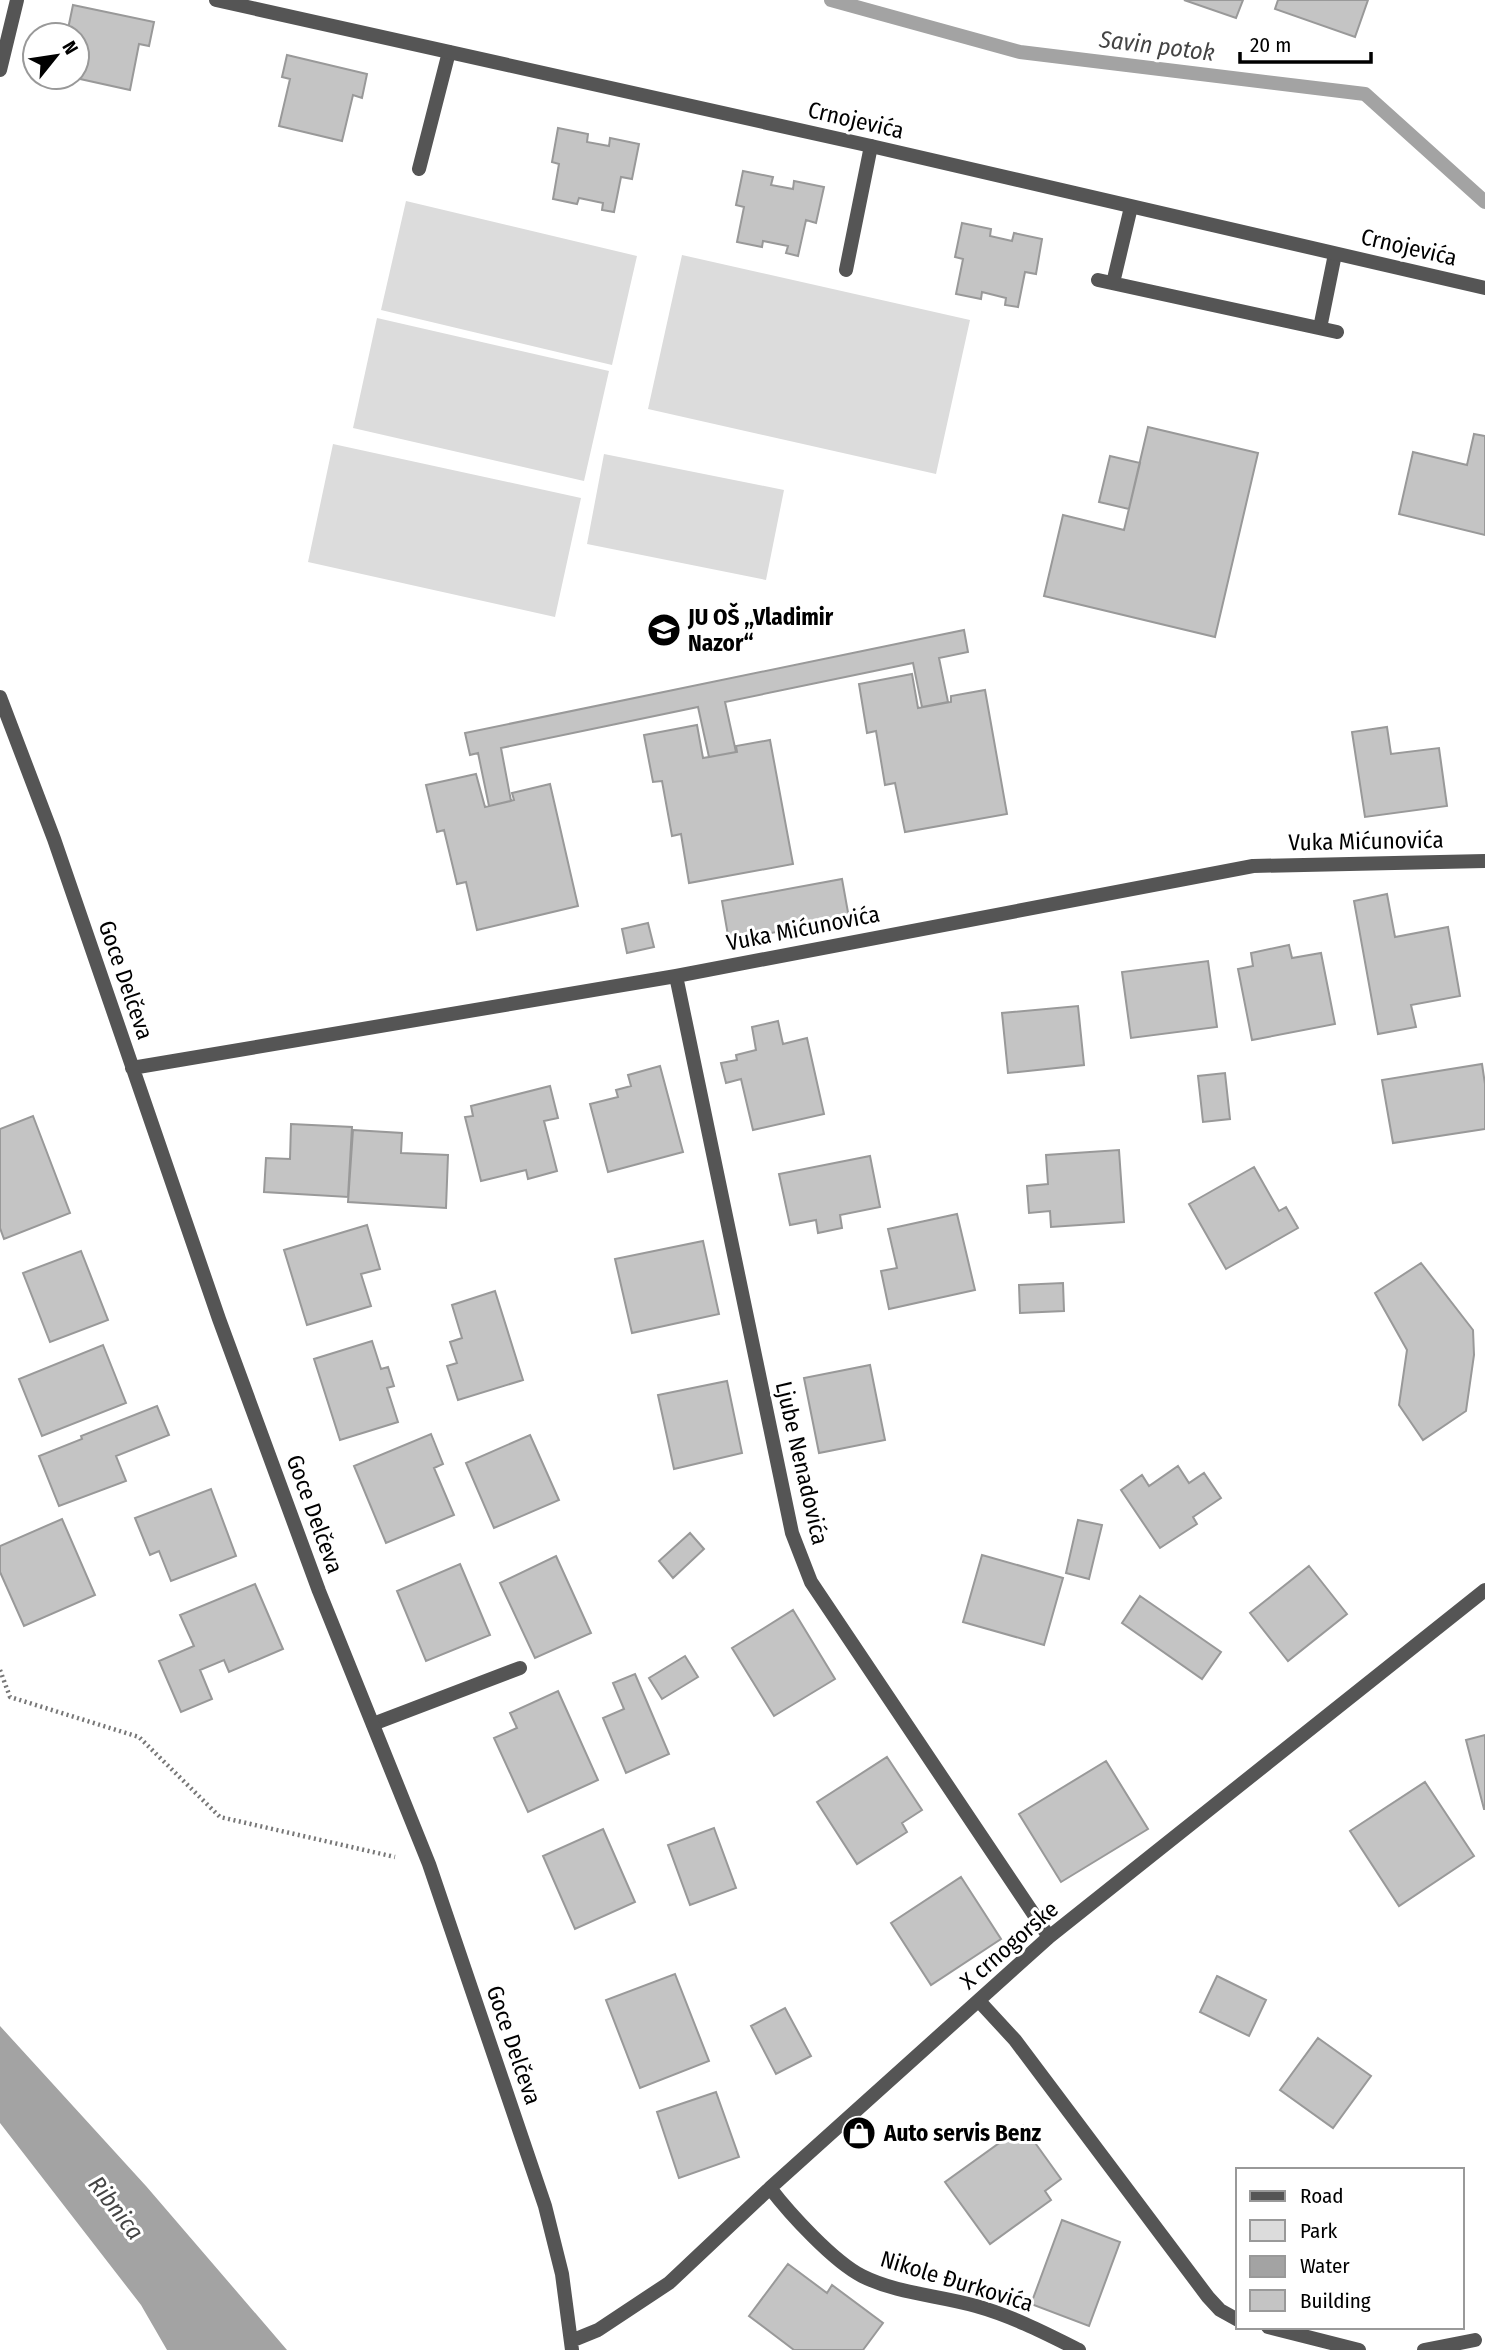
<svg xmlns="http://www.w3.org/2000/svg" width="1485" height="2350" viewBox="0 0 1485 2350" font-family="'Fira Sans Condensed',sans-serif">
<rect width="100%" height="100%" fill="#fff"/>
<path fill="#dcdcdc" d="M406 201 637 256 612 365 381 310Z
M682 255 970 320 936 474 648 409Z
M377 318 609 371 584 481 353 428Z
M333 444 581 498 555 617 308 562Z
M604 454 784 490 766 580 587 544Z"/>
<path fill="#a3a3a3" d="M0 2026 146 2186 287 2350H167L141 2305 0 2123Z"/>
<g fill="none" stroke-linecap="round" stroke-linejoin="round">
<path stroke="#a3a3a3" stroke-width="14" d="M831 0 1020 52 1365 94 1485 202"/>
</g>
<path fill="#c4c4c4" stroke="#999" stroke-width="2" d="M1184 0H1243L1236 18Z
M1278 0H1368L1355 37 1275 9Z
M73 5 154 22 149 46 139 44 130 90 71 77H77V35H75L76 30 68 29Z
M287 55 367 74 362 98 353 95 342 141 279 126 290 79 282 77Z
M558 128 588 134 587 142 609 146 610 138 639 144 632 179 621 177 614 212 602 210 603 203 579 198 577 204 553 199 559 164 552 162Z
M743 171 773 177 771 185 793 189 794 181 824 187 816 223 806 220 798 256 786 253 788 246 763 241 762 247 737 242 744 207 736 205Z
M962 223 991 229 990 236 1012 241 1014 233 1042 239 1036 274 1025 272 1018 307 1005 305 1006 298 982 292 981 299 956 294 963 259 955 257Z
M1148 427 1258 453 1215 637 1044 596 1063 515 1124 530Z
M1474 434 1485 436V535L1399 514 1413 452 1467 465Z
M1110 456 1140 463 1129 509 1099 502Z
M964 630 968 652 939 658 948 702 922 707 913 663 725 702 736 752 709 757 698 707 501 748 511 801 489 806 478 753 470 755 465 733Z
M912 674 918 708 951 702V696L985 690 1007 814 905 832 895 783 885 785 876 731 867 733 859 684Z
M697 725 703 758 737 752 736 746 770 740 793 864 689 883 681 834 672 836 662 781 653 782 644 735Z
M1387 727 1391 754 1439 748 1447 806 1365 817 1352 732Z
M476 774 485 807 514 800 512 793 550 784 578 906 477 930 466 882 457 884 444 830 437 832 426 785Z
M842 879 849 918 729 941 722 901Z
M1387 894 1395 937 1448 927 1460 996 1411 1005 1416 1027 1378 1034 1354 901Z
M648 923 654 947 627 953 622 929Z
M1289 945 1292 958 1321 953 1335 1024 1252 1040 1238 969 1253 966 1251 953Z
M1208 961 1217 1027 1131 1038 1122 972Z
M1078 1006 1084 1065 1008 1073 1002 1013Z
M778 1021 783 1044 807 1038 824 1114 753 1130 741 1079 726 1083 721 1063 737 1060 736 1055 756 1050 752 1027Z
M1482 1064 1485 1084V1129L1393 1143 1382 1080Z
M660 1066 683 1152 608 1172 590 1104 618 1097 616 1090 631 1086 628 1075Z
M1225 1073 1230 1119 1203 1122 1198 1076Z
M550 1086 558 1118 544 1121 557 1171 528 1179 526 1170 481 1181 465 1117 473 1116 471 1106Z
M33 1116 70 1213 4 1239 0 1228V1129Z
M291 1124 352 1127 348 1197 264 1192 266 1158 290 1159Z
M353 1130 402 1133 401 1153 448 1155 446 1208 348 1202Z
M1119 1150 1124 1222 1051 1227 1050 1211 1029 1213 1027 1186 1048 1184 1046 1155Z
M870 1156 880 1207 840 1215 842 1228 818 1233 816 1220 790 1225 779 1174Z
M1254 1167 1279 1211 1286 1207 1298 1228 1226 1269 1189 1204Z
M957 1214 975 1290 889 1309 881 1271 897 1268 888 1229Z
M367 1225 380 1269 361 1274 371 1306 307 1325 284 1250Z
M703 1241 719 1314 632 1333 615 1259Z
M81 1251 108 1320 50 1342 23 1273Z
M1421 1263 1473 1330 1474 1355 1466 1411 1423 1440 1399 1405 1407 1350 1375 1293Z
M1063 1283 1064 1311 1020 1313 1019 1285Z
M495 1291 523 1380 458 1400 447 1366 457 1363 450 1342 462 1338 452 1305Z
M372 1341 381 1369 388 1367 394 1386 387 1388 398 1422 340 1440 314 1359Z
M103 1345 126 1403 42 1436 19 1379Z
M870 1365 885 1440 819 1453 804 1378Z
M727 1381 742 1453 674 1469 658 1395Z
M157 1406 169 1435 116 1456 126 1481 59 1506 39 1456 82 1439 81 1436Z
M431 1434 443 1464 434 1468 454 1515 386 1543 354 1466Z
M530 1435 559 1500 494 1528 466 1463Z
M1178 1466 1189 1483 1204 1473 1221 1498 1193 1517 1197 1524 1160 1548 1121 1490 1142 1475 1149 1486Z
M211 1489 236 1556 171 1581 159 1551 150 1555 135 1518Z
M62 1519 95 1595 24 1626 0 1572V1546Z
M1078 1520 1102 1525 1089 1579 1066 1573Z
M690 1533 704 1549 673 1578 659 1561Z
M982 1555 1063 1578 1044 1645 963 1622Z
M556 1556 591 1633 535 1658 500 1583Z
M460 1564 490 1635 426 1661 397 1591Z
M1309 1566 1347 1614 1288 1661 1250 1613Z
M255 1584 283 1649 229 1672 224 1660 200 1670 212 1699 181 1712 159 1661 194 1646 180 1615Z
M1140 1596 1221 1652 1202 1679 1122 1623Z
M793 1610 835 1679 774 1716 732 1648Z
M685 1656 698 1677 662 1699 649 1678Z
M635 1674 669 1754 626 1773 603 1718 624 1709 613 1683Z
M558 1691 598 1780 528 1812 494 1738 517 1728 510 1713Z
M1485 1735V1809H1484L1466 1740Z
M887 1757 922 1810 902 1823 907 1832 857 1864 817 1802Z
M1106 1761 1148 1829 1061 1882 1019 1814Z
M1425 1782 1474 1856 1399 1906 1350 1831Z
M714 1828 736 1888 690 1905 668 1845Z
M603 1829 635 1902 575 1929 543 1856Z
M961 1877 1001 1939 931 1985 891 1923Z
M675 1974 709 2061 640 2088 606 2000Z
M1217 1976 1266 2000 1249 2036 1200 2012Z
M785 2008 811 2056 776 2074 751 2026Z
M1318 2038 1371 2076 1333 2128 1280 2090Z
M716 2092 739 2157 679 2178 657 2112Z
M1023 2126 1061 2179 1045 2191 1051 2200 990 2244 945 2182Z
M1062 2220 1120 2242 1089 2326 1031 2304Z
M788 2264 827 2293 832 2285 883 2323 863 2350H794L749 2316Z"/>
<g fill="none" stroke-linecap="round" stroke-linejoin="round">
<path stroke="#777" stroke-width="4.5" stroke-dasharray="2 3.5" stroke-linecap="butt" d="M0 1670 10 1697 139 1737 220 1817 395 1857"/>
<path stroke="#555" stroke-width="14" d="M0 70 17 0
M419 169 449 52
M846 270 871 146
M1098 280 1337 332
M1113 283 1131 207
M1320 328 1335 254
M373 1724 520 1668"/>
<path stroke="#555" stroke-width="14" d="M216 0 871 146 1485 288
M0 697 54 839 219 1319 319 1591 429 1864 545 2206 562 2274 572 2350
M676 976 792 1533 811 1582 1049 1937
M132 1068 676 976 1253 866 1485 861
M979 2001 1015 2040 1208 2297 1220 2310 1238 2320
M770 2188C790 2214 833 2261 862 2276 898 2294 938 2295 976 2306 1012 2316 1045 2333 1079 2350
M1268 2327 1359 2350
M571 2341 598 2330 669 2283 770 2188 1049 1937 1485 1590
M1424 2350 1475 2340"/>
</g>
<defs>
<symbol id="school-disc" viewBox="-11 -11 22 22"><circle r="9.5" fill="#000" stroke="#fff"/><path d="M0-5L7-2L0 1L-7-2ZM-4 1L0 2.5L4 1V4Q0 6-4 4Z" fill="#fff"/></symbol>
<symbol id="shop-disc" viewBox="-11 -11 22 22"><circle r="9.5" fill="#000" stroke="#fff"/><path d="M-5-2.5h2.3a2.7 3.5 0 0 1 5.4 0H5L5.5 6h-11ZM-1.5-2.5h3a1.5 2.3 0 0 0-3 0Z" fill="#fff"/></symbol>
</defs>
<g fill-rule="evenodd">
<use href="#school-disc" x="645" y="611" width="38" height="38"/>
<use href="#shop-disc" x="840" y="2114" width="38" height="38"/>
</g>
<g text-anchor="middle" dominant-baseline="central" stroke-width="6" stroke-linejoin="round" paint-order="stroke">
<g font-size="23" fill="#000" stroke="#fff">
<text transform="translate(856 120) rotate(13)">Crnojevića</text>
<text transform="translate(1409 247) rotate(13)">Crnojevića</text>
<text transform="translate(1366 841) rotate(-1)">Vuka Mićunovića</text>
<text transform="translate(803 928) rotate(-11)">Vuka Mićunovića</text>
<text transform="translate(126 980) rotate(71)">Goce Delčeva</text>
<text transform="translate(802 1463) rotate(77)">Ljube Nenadovića</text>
<text transform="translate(315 1514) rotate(70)">Goce Delčeva</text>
<text transform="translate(1009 1945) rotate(-41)">X crnogorske</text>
<text transform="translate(514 2045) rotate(71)">Goce Delčeva</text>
<text transform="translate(957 2281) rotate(17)">Nikole Đurkovića</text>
</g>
<g font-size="23" font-weight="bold" fill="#000" stroke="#fff" text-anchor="start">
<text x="688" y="617">JU OŠ „Vladimir<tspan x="688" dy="26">Nazor“</tspan></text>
<text x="884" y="2133">Auto servis Benz</text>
</g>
<g font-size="24" font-style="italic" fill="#444" stroke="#fff">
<text transform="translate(1157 46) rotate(7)">Savin potok</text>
<text transform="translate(116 2208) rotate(52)">Ribnica</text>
</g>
</g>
<rect x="1236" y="2168" width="228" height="161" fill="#ffffff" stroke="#999999" stroke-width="2"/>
<rect x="1250" y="2191" width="35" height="10" fill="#555555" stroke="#999999" stroke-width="2"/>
<text x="1300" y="2203" font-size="21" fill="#000000">Road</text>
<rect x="1250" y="2220" width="35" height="21" fill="#dcdcdc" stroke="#999999" stroke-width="2"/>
<text x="1300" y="2238" font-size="21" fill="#000000">Park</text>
<rect x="1250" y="2256" width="35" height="21" fill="#a3a3a3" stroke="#999999" stroke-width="2"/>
<text x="1300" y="2273" font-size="21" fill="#000000">Water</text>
<rect x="1250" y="2290" width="35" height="21" fill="#c4c4c4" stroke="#999999" stroke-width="2"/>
<text x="1300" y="2308" font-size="21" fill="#000000">Building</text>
<g transform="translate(56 56) rotate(60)"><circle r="33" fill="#ffffff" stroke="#999999" stroke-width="2"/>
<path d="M0-5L12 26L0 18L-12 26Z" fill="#000000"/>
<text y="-10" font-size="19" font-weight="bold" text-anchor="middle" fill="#000000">N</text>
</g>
<path d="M1240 52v10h131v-10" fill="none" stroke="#000000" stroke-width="3.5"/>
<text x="1250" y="52" font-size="21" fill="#000000" stroke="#ffffff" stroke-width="5" paint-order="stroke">20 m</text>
</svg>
